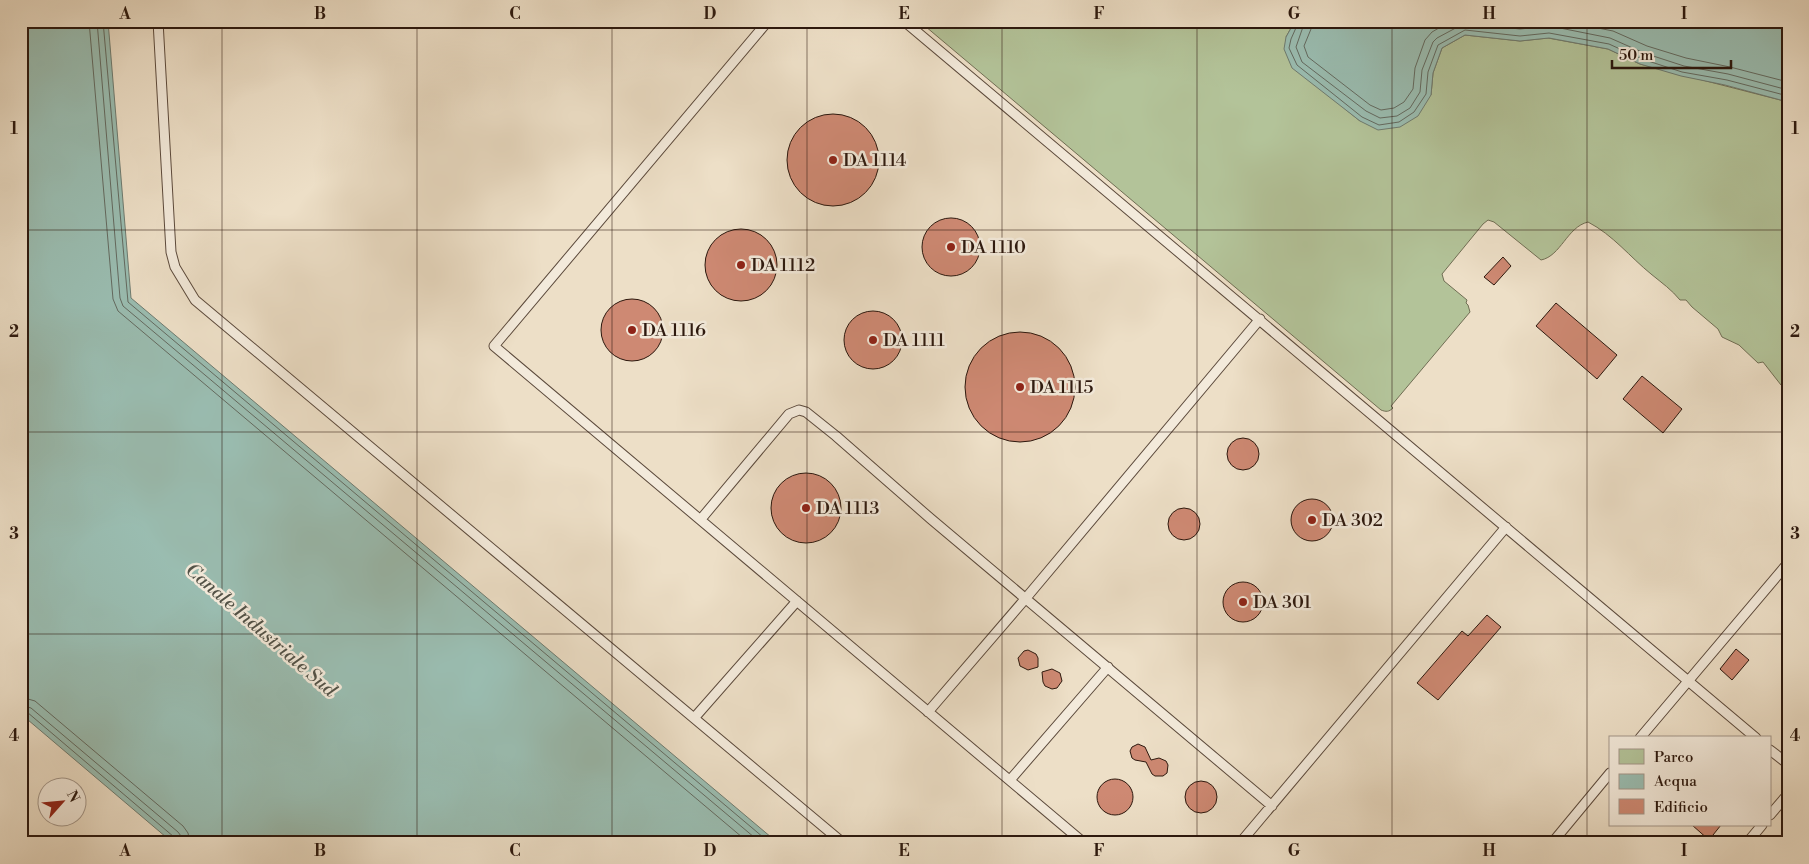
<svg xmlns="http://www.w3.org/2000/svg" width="1809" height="864" viewBox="0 0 1809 864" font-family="'Libre Bodoni',serif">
<rect width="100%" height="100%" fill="#eddfc7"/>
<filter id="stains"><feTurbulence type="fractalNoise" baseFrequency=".004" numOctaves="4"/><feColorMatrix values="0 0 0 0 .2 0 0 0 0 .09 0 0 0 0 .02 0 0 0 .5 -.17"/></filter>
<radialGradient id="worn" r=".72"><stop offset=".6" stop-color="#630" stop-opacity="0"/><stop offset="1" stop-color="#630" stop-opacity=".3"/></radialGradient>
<path fill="#b3c399" stroke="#706e54" d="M919 21H1295L1286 37 1344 108 1360 121 1431 95 1433 73 1442 48 1465 35 1520 41 1548 38 1608 49 1640 64 1788 102V390L1781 385 1763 362 1758 363 1739 345 1722 337 1718 329 1692 307 1686 300H1680C1672 290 1662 283 1651 274 1630 257 1613 235 1588 222 1567 227 1561 256 1541 260L1494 222 1488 220 1483 224 1442 274 1444 281 1467 300 1466 303 1468 305 1470 312 1391 406 1393 408C1389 412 1386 412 1381 410Z"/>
<path fill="#9abdb1" stroke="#6e7b70" d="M21 21H108L131 298 778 843H173L21 714Z
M1295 21H1788V102L1725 85 1681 76 1640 64 1608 49 1549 38 1520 41 1465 35 1442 48 1433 73 1431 95 1418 116 1400 127 1378 130 1360 121 1292 68 1284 49 1286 37Z"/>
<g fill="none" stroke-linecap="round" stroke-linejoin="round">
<path stroke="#636a60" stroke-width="1" d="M89 21 113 299 118 311 749 843
M97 21 120 298 123 306 761 843
M103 21 128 302 770 843
M1299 21 1291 39 1289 48 1297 65 1362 117 1379 125 1399 122 1414 112 1426 94 1428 72 1438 45 1465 30 1520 36 1549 33 1609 44 1642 59 1682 72 1727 80 1788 96
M1305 21 1296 47 1302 62 1366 111 1380 118 1397 116 1410 108 1420 92 1422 70 1433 42 1437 38 1465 23 1520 29 1550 26 1610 38 1644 53 1684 66 1728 74 1788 90
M1312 21 1311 29 1304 46 1308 57 1370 105 1381 110 1394 108 1404 102 1413 89 1415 68 1425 40 1432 32 1451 21
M1563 21 1613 31 1647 46 1686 58 1730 67 1788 82
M21 697 35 701 183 826 188 833 190 843
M21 705 31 708 178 832 181 836 182 843
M21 711 27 712 174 837 176 843"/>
</g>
<path fill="#ce8973" stroke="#2c180e" d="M787 160a46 46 0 1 1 92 0a46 46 0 1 1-92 0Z
M922 247a29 29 0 1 1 58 0a29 29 0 1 1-58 0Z
M705 265a36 36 0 1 1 72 0a36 36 0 1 1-72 0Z
M1503 257 1511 266 1494 285 1484 277Z
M601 330a31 31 0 1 1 62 0a31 31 0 1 1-62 0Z
M1556 303 1617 355 1597 379 1536 326Z
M844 340a29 29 0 1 1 58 0a29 29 0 1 1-58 0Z
M965 387a55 55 0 1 1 110 0a55 55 0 1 1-110 0Z
M1642 376 1682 409 1663 433 1623 399Z
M1227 454a16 16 0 1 1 32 0a16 16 0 1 1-32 0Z
M771 508a35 35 0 1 1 70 0a35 35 0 1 1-70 0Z
M1291 520a21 21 0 1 1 42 0a21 21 0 1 1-42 0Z
M1168 524a16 16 0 1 1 32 0a16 16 0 1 1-32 0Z
M1223 602a20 20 0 1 1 40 0a20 20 0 1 1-40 0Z
M1487 615 1501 627 1438 700 1417 683 1462 631 1468 636Z
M1736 649 1749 660 1732 680 1720 669Z
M1028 650 1036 654 1038 658V667L1028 670 1020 666 1018 658 1024 651Z
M1052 669 1060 673 1062 681 1057 688 1052 689 1045 686 1043 682 1042 672Z
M1138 744 1145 747 1151 760 1159 758 1166 761 1168 765 1167 773 1163 776H1155L1152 774 1146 762 1135 760 1132 758 1130 751 1132 747Z
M1097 797a18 18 0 1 1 36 0a18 18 0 1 1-36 0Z
M1185 797a16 16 0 1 1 32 0a16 16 0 1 1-32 0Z
M1692 825H1721L1709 840Z"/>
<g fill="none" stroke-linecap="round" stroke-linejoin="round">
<defs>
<path id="service" d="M158 21 171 252 175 267 195 300 843 843
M768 21 494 346 1084 843
M904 21 1756 738
M701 519 789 414 799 410 806 412 836 436 931 519 1272 806
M928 712 1026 598 1260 319
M695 717 797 601
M1640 738 1788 563
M1770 750 1788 764
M1010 780 1108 667
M1770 815 1788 794
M1240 843 1506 527
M1552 843 1610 773
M1747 843 1762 825"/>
</defs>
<use href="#service" stroke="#5c4a3c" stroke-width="11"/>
<use href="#service" stroke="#f3eadb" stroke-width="9"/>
</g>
<path fill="none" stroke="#2c180e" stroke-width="1" stroke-opacity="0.55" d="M222 21V843M417 21V843M612 21V843M807 21V843M1002 21V843M1197 21V843M1392 21V843M1587 21V843M21 230H1788M21 432H1788M21 634H1788"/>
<g fill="#8f2418" stroke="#f3eadb" stroke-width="2">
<circle cx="833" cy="160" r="5"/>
<circle cx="951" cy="247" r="5"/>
<circle cx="741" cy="265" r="5"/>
<circle cx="632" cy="330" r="5"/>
<circle cx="873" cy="340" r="5"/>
<circle cx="1020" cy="387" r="5"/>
<circle cx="806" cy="508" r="5"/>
<circle cx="1312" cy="520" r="5"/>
<circle cx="1243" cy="602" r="5"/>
</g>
<g text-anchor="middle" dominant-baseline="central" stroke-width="5" stroke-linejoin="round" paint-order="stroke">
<g font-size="18" fill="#2c180e" stroke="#f3eadb" text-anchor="start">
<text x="843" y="160">DA 1114</text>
<text x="961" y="247">DA 1110</text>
<text x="751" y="265">DA 1112</text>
<text x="642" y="330">DA 1116</text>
<text x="883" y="340">DA 1111</text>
<text x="1030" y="387">DA 1115</text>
<text x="816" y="508">DA 1113</text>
<text x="1322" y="520">DA 302</text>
<text x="1253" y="602">DA 301</text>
</g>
<g font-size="19" font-style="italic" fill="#525247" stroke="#f3eadb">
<text transform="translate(261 630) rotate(41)">Canale Industriale Sud</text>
</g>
</g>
<rect width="1809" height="864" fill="none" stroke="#eddfc7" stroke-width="55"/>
<rect x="1609" y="736" width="162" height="90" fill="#f3eadb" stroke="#a39689"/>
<rect x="1619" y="749" width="25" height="15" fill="#b3c399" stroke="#a39689"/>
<text x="1654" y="762" font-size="15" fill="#2c180e">Parco</text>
<rect x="1619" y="774" width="25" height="15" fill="#9abdb1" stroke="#a39689"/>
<text x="1654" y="786" font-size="15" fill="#2c180e">Acqua</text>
<rect x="1619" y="799" width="25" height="15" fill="#ce8973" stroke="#a39689"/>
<text x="1654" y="812" font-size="15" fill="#2c180e">Edificio</text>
<g transform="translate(62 802) rotate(63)"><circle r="24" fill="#f3eadb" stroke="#a39689"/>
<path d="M0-4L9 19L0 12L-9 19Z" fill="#8f2418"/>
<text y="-8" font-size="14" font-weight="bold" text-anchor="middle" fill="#2c180e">N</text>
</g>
<path d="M1612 60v8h119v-8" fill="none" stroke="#2c180e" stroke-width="2.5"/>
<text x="1619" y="60" font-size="15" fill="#2c180e" stroke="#f3eadb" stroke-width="4" paint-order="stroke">50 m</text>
<rect x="28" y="28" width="1754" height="808" fill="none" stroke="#2c180e" stroke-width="2"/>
<g font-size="16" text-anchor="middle" font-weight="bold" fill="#2c180e">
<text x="125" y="19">A</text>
<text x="320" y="19">B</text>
<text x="515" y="19">C</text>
<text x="710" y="19">D</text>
<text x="904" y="19">E</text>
<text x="1099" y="19">F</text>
<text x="1294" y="19">G</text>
<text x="1489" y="19">H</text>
<text x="1684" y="19">I</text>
<text x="14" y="134">1</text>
<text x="1795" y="134">1</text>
<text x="14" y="337">2</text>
<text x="1795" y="337">2</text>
<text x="14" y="539">3</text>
<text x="1795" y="539">3</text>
<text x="14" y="741">4</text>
<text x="1795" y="741">4</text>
<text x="125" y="856">A</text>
<text x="320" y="856">B</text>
<text x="515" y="856">C</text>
<text x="710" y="856">D</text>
<text x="904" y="856">E</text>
<text x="1099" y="856">F</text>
<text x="1294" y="856">G</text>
<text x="1489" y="856">H</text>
<text x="1684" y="856">I</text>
</g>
<rect width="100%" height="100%" filter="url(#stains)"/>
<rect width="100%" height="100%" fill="url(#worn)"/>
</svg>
